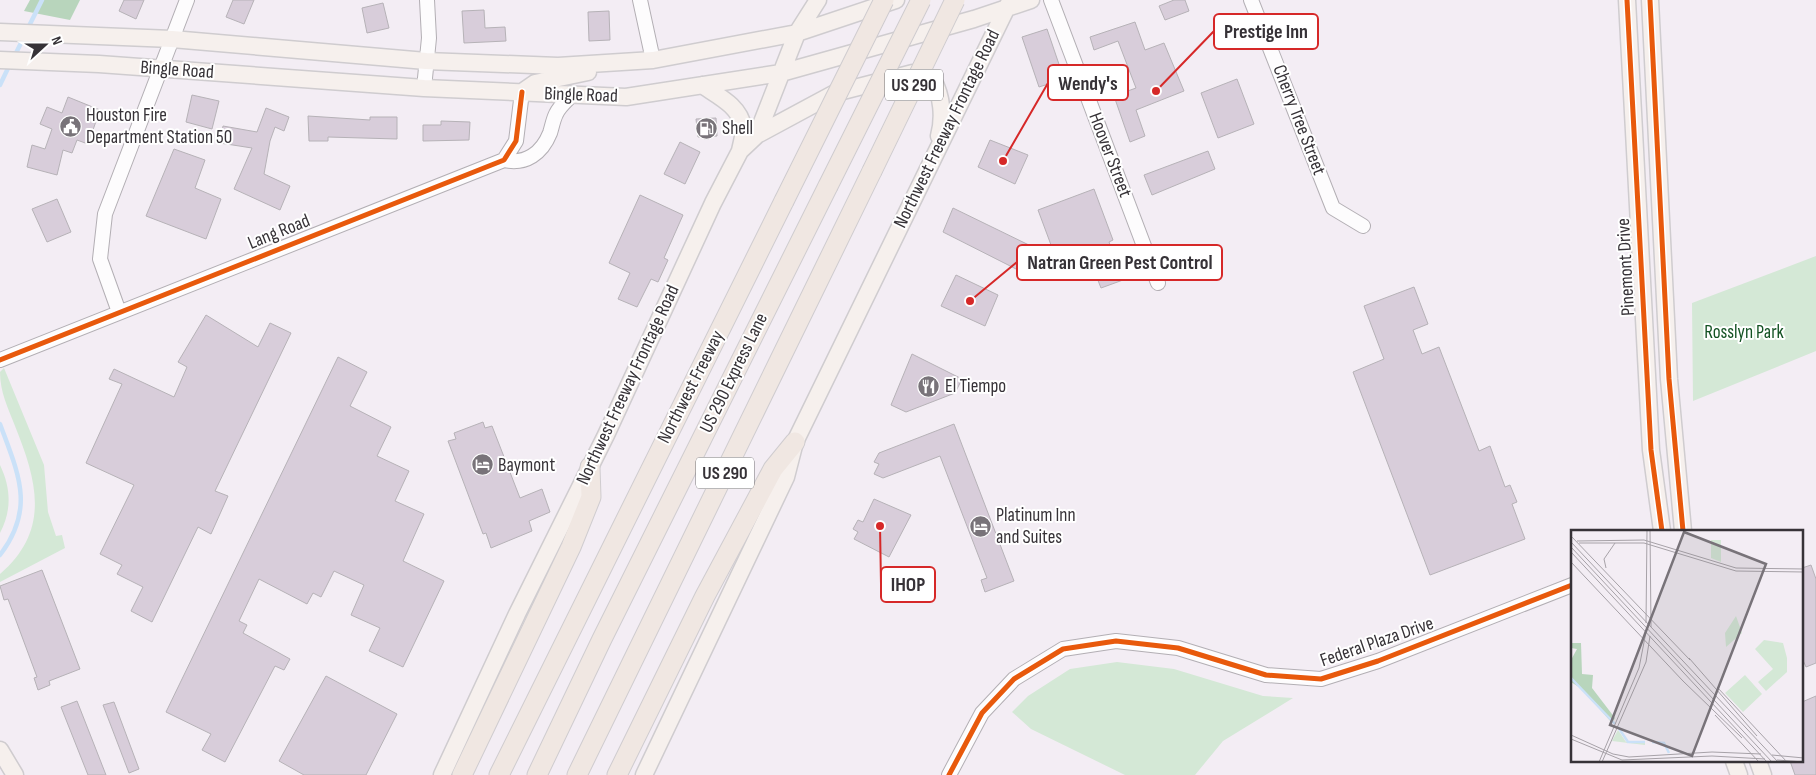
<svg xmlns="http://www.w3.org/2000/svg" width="1816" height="775" viewBox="0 0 1816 775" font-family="'Sofia Sans Condensed',sans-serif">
<rect width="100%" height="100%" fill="#f3edf4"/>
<path fill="#d4e8d6" d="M1816 256V351L1693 401 1692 303Z
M4 368 44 465 48 512 56 536 62 535 65 548 0 582V574C51 530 37 481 15 426 8 408 0 392 0 372Z
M0 465C11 488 12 510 0 533Z
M1117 662 1174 669 1263 696 1293 698 1223 741 1195 775H1125L1031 729 1012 712 1028 696 1070 669Z"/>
<path fill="#b8d5bc" d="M30 0H80L70 20 24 11Z"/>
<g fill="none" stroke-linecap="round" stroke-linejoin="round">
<path stroke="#cae1f8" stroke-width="4.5" d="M27 30 42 0
M14 57 24 37
M0 85 10 64
M0 424C18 473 36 508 0 555"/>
</g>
<path fill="#d8cdda" stroke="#b6b2b7" d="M124 0H144L136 19 119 11Z
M233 0H254L244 24 226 17Z
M1174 0H1185L1189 11 1165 20 1159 6Z
M383 3 389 28 367 33 362 8Z
M484 10 485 28 505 27 506 41 464 43 462 11Z
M609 11 610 40 589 41 588 12Z
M1135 22 1145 50 1164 43 1184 91 1136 110 1145 136 1130 142 1114 96 1136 88 1118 41 1094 50 1090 37Z
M1047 29 1064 79 1039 87 1022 37Z
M1237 79 1254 124 1218 138 1201 93Z
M192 95 219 101 212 129 186 122Z
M68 97 100 110 88 144 77 140 72 153 63 150 57 175 27 167 32 145 45 149 52 129 40 124 47 107 62 113Z
M266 108 289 117 284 131 275 127 270 141 264 174 290 186 280 210 234 189 252 148 220 143 223 126 257 132Z
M308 116 370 120V117H397V139L328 137V141H309Z
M716 118 717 136 698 137 696 119Z
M441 121 470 122 469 140 423 141V125H441Z
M990 140 1028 155 1015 184 978 167Z
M680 142 700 152 685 184 664 174Z
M174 149 205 160 195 188 221 199 206 239 146 216Z
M1208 151 1215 169 1152 195 1144 175Z
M1094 189 1113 240 1109 242 1123 280 1101 288 1086 250 1057 261 1038 210Z
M640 195 683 215 664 258 668 260 658 282 651 279 637 307 618 299 630 273 609 263Z
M57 199 71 232 47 242 32 209Z
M953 208 1033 247 1022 272 943 232Z
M956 275 998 295 985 326 941 306Z
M1414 287 1428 324 1413 330 1422 354 1439 347 1479 451 1490 446 1505 487 1510 485 1517 502 1512 504 1525 539 1430 575 1353 372 1384 359 1364 306Z
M206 315 258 347 270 323 291 333 215 491 228 496 211 534 198 527 152 622 131 611 143 587 117 574 122 565 100 554 134 485 86 463 122 384 109 379 114 369 174 397 187 367 178 362Z
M912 354 962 379 955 393 906 412 891 405Z
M338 357 367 372 350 406 391 427 377 456 409 471 395 501 424 514 403 561 444 581 403 667 369 651 380 628 351 615 364 585 334 571 321 597 313 593 307 604 259 579 239 621 247 625 243 633 290 659 284 670 275 666 225 762 202 750 211 734 166 712Z
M483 422 485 428 492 426 520 498 542 489 550 512 529 521 532 531 491 548 486 533 483 534 448 441 456 439 454 433Z
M954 424 1014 581 985 592 981 580 987 578 940 456 883 478 874 474 879 464 874 462 879 453Z
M874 499 911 515 889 557 854 539 858 532 853 529 858 520 863 522Z
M1811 565 1816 579V663L1806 667 1802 658V568Z
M42 570 80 669 49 681 50 685 38 690 34 678 37 677 8 599 4 600 0 586Z
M326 676 397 714 366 775H304L279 761Z
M1816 696V775H1795L1790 761H1802V702Z
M77 701 106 775H88L61 707Z
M114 702 139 769 129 773 103 705Z"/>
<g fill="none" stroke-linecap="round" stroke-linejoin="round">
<defs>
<path id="minor" d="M640 0 653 60
M1051 0 1158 283
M1251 0 1333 208 1363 226
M424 88 429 38 427 0
M504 160C526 165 542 153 550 133 552 127 553 120 556 114 559 107 566 101 571 96
M119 312 100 259 105 214 187 0
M0 360 504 160 516 141 522 92
M949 775 982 713 1014 679 1063 649 1116 641 1178 648 1266 675 1321 679 1378 661 1572 585"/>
<path id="major" d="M1627 0 1651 450 1662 531
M1650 0 1669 379 1683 531
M0 32 172 39 426 61 558 66 653 60 797 33 896 0
M0 60 99 64 424 88 626 97 781 73 974 19 1031 0
M702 85C718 96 740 106 743 127 745 134 741 144 740 151
M522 92 535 83 588 72
M757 135 835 93 913 73 933 80C942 96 944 118 939 136
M0 750 15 775
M1734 761 1739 775
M1758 761 1763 775
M442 775 517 614 606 435 713 203 740 151 757 135 797 33 818 0
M644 775 786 477 795 442 1008 5"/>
<path id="highway" d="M462 775 571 547 591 497 590 467
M499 775 784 201
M537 775 602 639 828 186
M577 775 872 171
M617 775 705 596 773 469 795 442"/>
</defs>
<use href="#minor" stroke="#b3afb4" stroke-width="16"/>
<use href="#major" stroke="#cfcccf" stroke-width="19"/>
<use href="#highway" stroke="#cfcccf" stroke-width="21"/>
<use href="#minor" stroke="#fdfcfd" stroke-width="14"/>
<use href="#major" stroke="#f6f0ed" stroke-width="16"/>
<use href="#highway" stroke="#f0e7e2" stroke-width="19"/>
<defs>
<path id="highway-bridge" d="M872 171 955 0
M828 186 921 0
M784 201 884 0"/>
</defs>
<use href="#highway-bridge" stroke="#cfcccf" stroke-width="21" stroke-linecap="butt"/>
<use href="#highway-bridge" stroke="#f0e7e2" stroke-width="19"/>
<defs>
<path id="cycleway" d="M1627 0 1651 450 1662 531
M1650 0 1669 379 1683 531
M0 360 504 160 516 141 522 92
M949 775 982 713 1014 679 1063 649 1116 641 1178 648 1266 675 1321 679 1378 661 1572 585"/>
</defs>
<use href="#cycleway" stroke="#fff" stroke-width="8"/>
<use href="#cycleway" stroke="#e8590c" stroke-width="5"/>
</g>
<defs>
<symbol id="civic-disc" viewBox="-11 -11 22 22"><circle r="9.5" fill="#787379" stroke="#fff"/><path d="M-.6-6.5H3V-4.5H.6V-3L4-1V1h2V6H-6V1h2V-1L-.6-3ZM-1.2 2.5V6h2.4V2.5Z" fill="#fff"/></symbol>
<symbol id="fuel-disc" viewBox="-11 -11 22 22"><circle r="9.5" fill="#787379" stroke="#fff"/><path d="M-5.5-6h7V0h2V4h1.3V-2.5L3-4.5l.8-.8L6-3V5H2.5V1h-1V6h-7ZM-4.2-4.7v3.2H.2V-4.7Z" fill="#fff"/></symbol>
<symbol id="restaurant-disc" viewBox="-11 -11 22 22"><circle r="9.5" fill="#787379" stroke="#fff"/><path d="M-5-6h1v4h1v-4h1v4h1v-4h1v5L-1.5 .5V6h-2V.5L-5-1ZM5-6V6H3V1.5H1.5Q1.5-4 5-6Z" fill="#fff"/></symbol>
<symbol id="hotel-disc" viewBox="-11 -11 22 22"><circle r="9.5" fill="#787379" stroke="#fff"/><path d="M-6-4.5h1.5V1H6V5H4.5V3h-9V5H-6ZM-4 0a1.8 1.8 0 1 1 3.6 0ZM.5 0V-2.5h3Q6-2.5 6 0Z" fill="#fff"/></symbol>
</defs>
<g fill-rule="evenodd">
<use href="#civic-disc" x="58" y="114" width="25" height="25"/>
<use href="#fuel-disc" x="694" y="116" width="25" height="25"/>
<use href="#restaurant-disc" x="916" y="374" width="25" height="25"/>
<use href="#hotel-disc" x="470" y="452" width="25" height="25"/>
<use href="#hotel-disc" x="968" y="514" width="25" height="25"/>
</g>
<g text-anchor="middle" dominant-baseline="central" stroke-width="4" stroke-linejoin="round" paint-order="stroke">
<g fill="#fff" stroke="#727073" stroke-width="1">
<rect x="885" y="69.5" width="58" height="31" rx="4"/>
<rect x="696" y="457.5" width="58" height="31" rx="4"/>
</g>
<g font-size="18" font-weight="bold" fill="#363237">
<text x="914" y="85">US 290</text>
<text x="725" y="473">US 290</text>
</g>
<g font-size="19" fill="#363237" stroke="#fff">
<text transform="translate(177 70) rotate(4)">Bingle Road</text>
<text transform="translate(581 95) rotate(2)">Bingle Road</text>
<text transform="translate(1299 120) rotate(69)">Cherry Tree Street</text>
<text transform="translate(947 129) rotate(-64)">Northwest Freeway Frontage Road</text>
<text transform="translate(1110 155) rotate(69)">Hoover Street</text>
<text transform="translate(279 232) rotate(-22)">Lang Road</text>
<text transform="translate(1626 267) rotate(-93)">Pinemont Drive</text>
<text transform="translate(734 373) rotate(-64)">US 290 Express Lane</text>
<text transform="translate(628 385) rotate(-65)">Northwest Freeway Frontage Road</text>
<text transform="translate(691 387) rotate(-63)">Northwest Freeway</text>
<text transform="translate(1377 642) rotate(-19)">Federal Plaza Drive</text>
</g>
<g font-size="19" fill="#363237" stroke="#fff" text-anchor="start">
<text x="86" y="115">Houston Fire<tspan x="86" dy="22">Department Station 50</tspan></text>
<text x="722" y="128">Shell</text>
<text x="945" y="386">El Tiempo</text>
<text x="498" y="465">Baymont</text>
<text x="996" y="515">Platinum Inn<tspan x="996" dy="22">and Suites</tspan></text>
</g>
<g font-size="19" fill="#135223" stroke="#fff">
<text x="1744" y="332">Rosslyn Park</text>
</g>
</g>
<g transform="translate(1571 530)">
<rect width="232" height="232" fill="#f3edf4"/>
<path d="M140 10H150V32L140 28ZM165 86 171 103 155 117 154 103ZM193 110 212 113 216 128V142L195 161 187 152 202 139 184 119ZM174 145 191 164 172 182 154 163ZM47 200 55 212H74V215L41 211Z" fill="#d4e8d6"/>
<path d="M0 113H10L11 144 22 145 21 158 44 188 41 193 11 159 0 152V130L6 119 0 118Z" fill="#b8d5bc"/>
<path fill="none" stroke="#cae1f8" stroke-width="2.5" d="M0 148 44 194M47 197 57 212H74M81 212 93 213 98 223"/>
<path fill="none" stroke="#a7a2a8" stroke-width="1" d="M79 0 80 97M0 6 119 130M6 11 73 10 165 38 233 39M0 12 207 232M8 13H73L165 41 233 42M0 17 201 232M0 22 196 232M0 32 112 151M35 38 33 29 44 13M75 93 76 0M118 128 186 206M112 151 171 208M146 157 216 232M144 185 188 232M0 205 42 224 58 227 141 222 190 224M0 209 51 230 141 226 194 229M201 225 233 228M206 230 233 232M28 232 68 138 75 102M31 232 75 132 79 106"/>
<path fill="#787379" fill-opacity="0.15" stroke="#787379" stroke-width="2.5" d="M113 2 195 34 121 226 39 195Z"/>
<rect width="232" height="232" fill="none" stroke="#363237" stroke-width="2.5"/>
</g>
<path fill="none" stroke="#d62828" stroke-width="2" d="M1156 91L1214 31M1003 161L1048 83M970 301L1017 262M880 526L881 584"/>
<g fill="#d62828" stroke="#fff" stroke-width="2">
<circle cx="1156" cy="91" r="5"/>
<circle cx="1003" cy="161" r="5"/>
<circle cx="970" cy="301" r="5"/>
<circle cx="880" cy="526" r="5"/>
</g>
<g fill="#fff" stroke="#d62828" stroke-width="2">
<rect x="1214" y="14" width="104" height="35" rx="5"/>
<rect x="1048" y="65" width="80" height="35" rx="5"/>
<rect x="1017" y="245" width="205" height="35" rx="5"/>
<rect x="881" y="567" width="54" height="35" rx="5"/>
</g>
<g font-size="20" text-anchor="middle" font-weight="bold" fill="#363237">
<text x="1266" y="38">Prestige Inn</text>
<text x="1088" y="90">Wendy's</text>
<text x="1120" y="269">Natran Green Pest Control</text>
<text x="908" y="591">IHOP</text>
</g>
<g transform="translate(45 45) rotate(69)" stroke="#ffffff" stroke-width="4" paint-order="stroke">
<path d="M0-4L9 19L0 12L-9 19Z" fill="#363237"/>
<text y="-8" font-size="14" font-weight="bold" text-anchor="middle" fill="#363237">N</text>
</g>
</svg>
